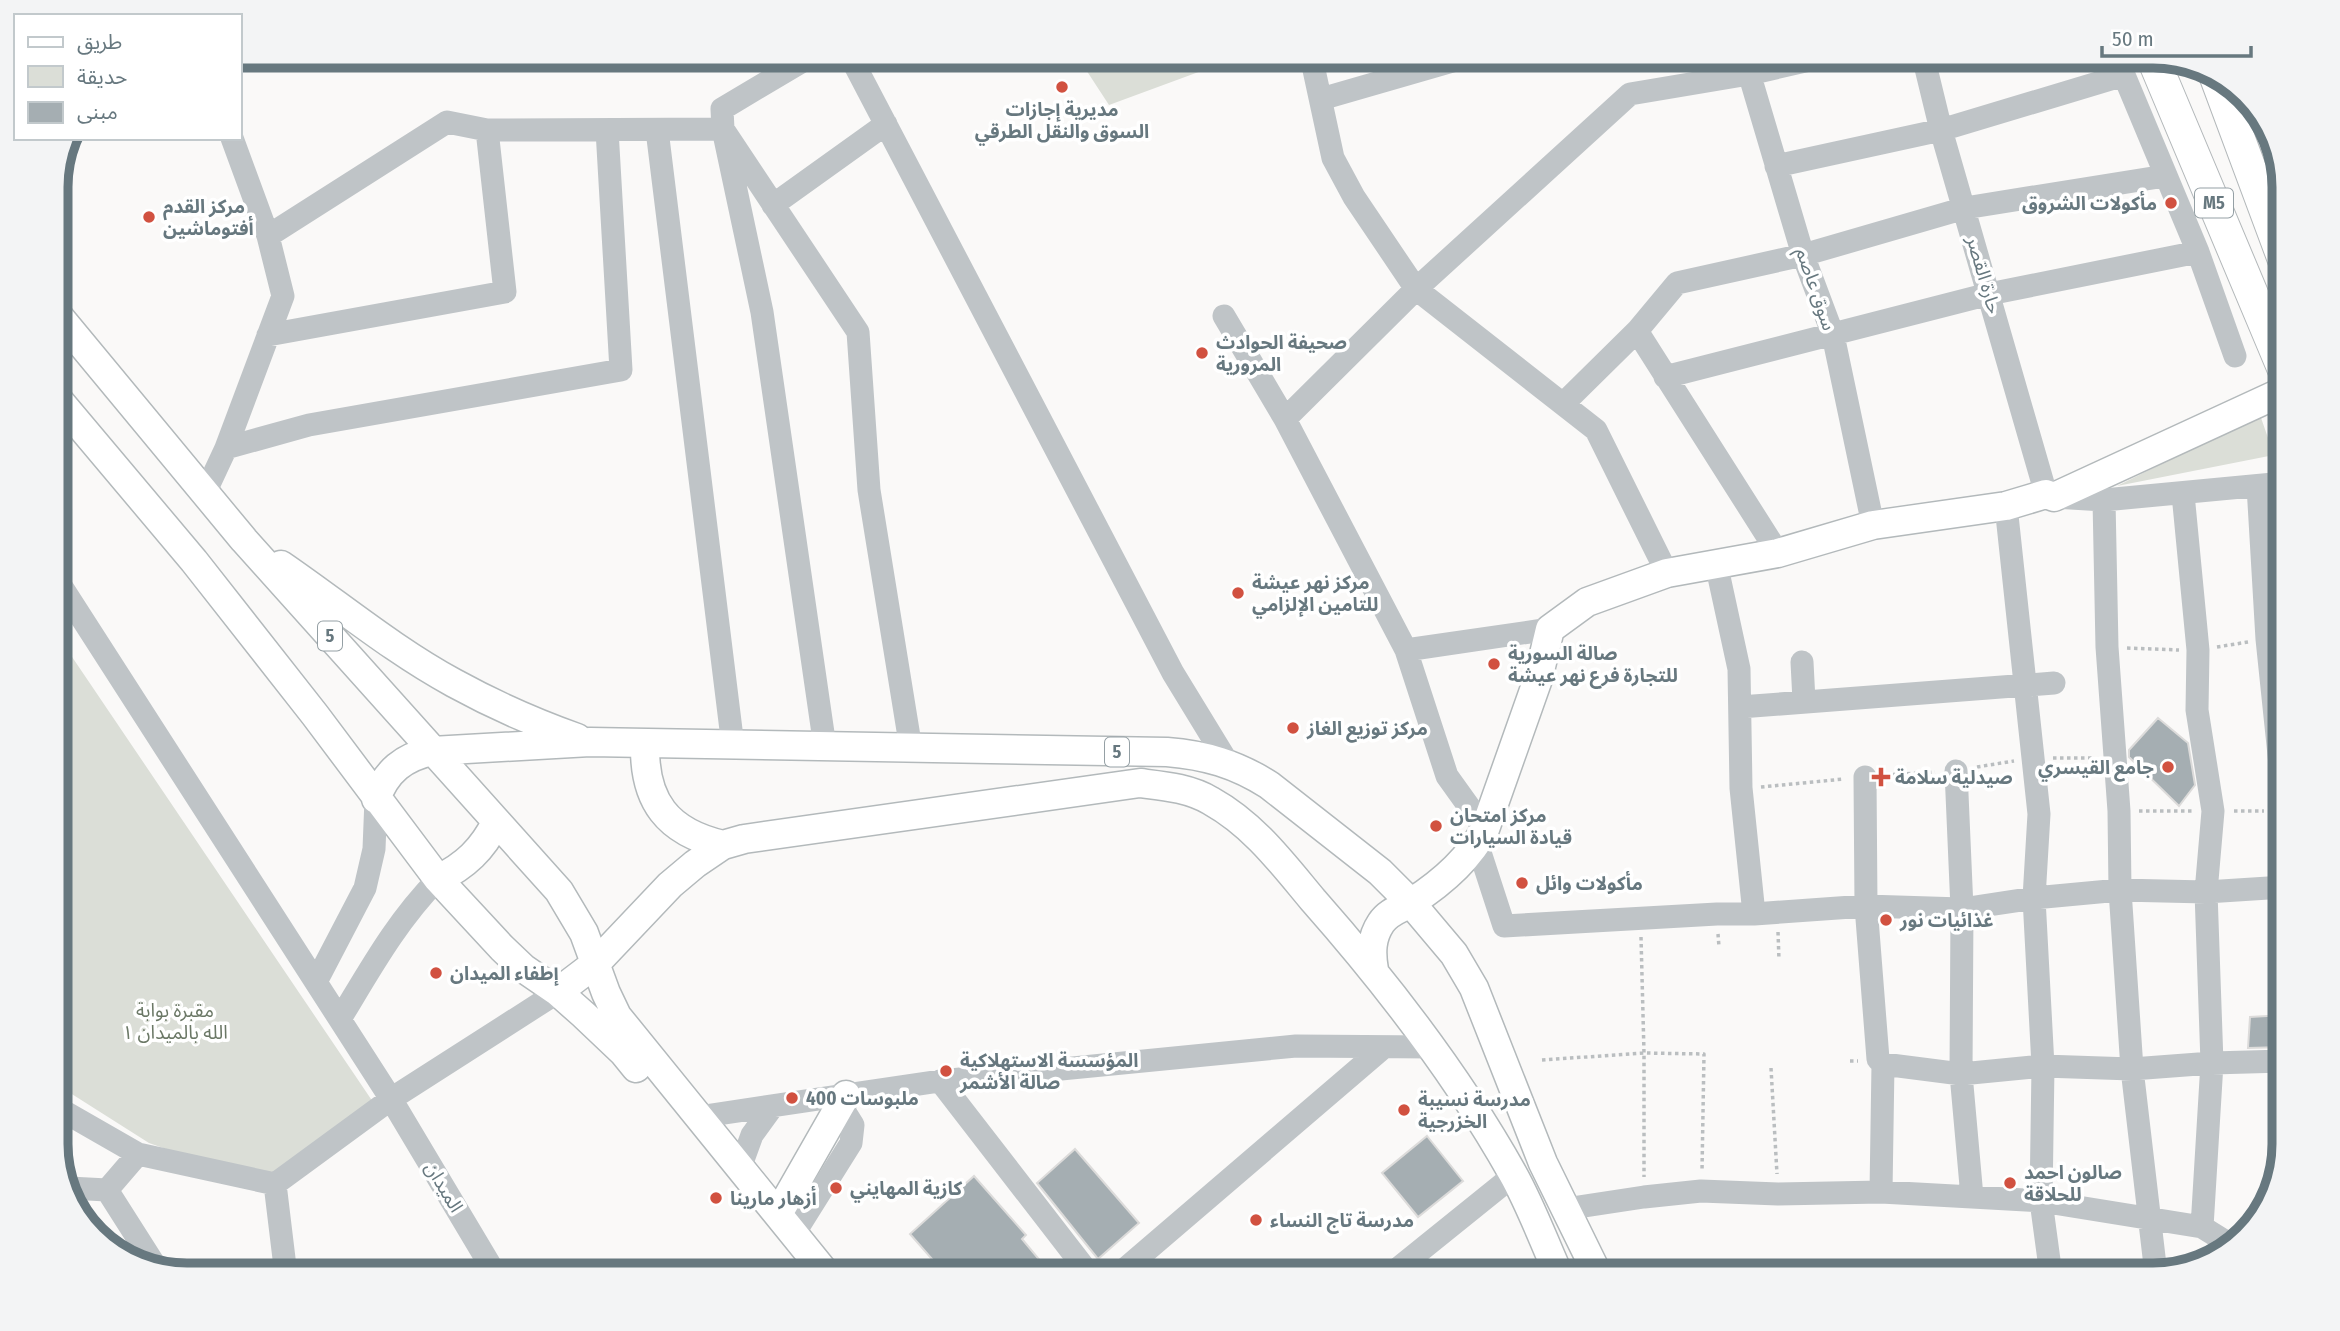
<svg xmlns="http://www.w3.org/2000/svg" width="2340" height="1331" viewBox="0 0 2340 1331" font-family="'Fira Sans Condensed','Noto Sans Arabic',sans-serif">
<rect width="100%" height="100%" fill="#faf9f8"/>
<path fill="#dbded7" d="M1077 56H1242L1109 105Z
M2260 415 2274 455 2117 486Z
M64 645 373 1102 265 1184 149 1143 56 1084V649Z"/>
<path fill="#a5aeb2" stroke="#dcdbda" stroke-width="2" d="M2158 718 2188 743 2195 785 2179 806 2129 757V750Z
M2284 1015V1047L2248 1048 2250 1017Z
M1427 1136 1463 1181 1418 1217 1382 1173Z
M1075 1149 1139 1223 1098 1259 1037 1183Z
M974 1176 1026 1235 1022 1239 1052 1275H946L910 1234Z"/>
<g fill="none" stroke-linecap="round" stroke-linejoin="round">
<defs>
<path id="major" d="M56 313 244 540 559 891 584 933 606 993 617 1016 827 1275
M56 397 194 561 315 715 438 879 502 948 523 968 558 992 584 1015 623 1052 636 1068
M281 565C338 604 393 650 454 683 494 705 535 723 577 738
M645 745C644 801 667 832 723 845
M376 799C386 771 404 757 432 751L590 742 1167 752C1205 755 1236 764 1269 785L1380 872 1411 903 1454 954 1474 988 1543 1163 1598 1275
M438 879C465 866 483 849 496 822
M1374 970C1371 953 1371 938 1381 923 1389 911 1401 909 1412 902 1440 884 1469 859 1485 829L1538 679 1550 629 1587 602 1667 573 1778 553 1873 525 2006 506 2046 494 2054 497 2284 391
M558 992 596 963 670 885 695 864 723 845 744 839 1140 783C1164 786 1189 788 1211 801 1254 825 1282 863 1313 900 1388 985 1457 1074 1513 1174 1531 1206 1544 1242 1559 1275
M778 1214 846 1095"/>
<path id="highway" d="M2152 56 2284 370
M2214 72 2284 260"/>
</defs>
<use href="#major" stroke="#b3b9bb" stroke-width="31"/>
<use href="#highway" stroke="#b3b8ba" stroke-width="34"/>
<path stroke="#babec0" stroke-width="3.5" stroke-dasharray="3.5 3.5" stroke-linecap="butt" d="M2217 647 2248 642
M2127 648 2179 650
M2053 758H2094
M1977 767 2014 761
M1886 775 1935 772
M1761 787 1844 779
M2139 811H2194
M2234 811H2264
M1778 932 1779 960
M1718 934 1719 947
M1641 937 1644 1053 1704 1054 1702 1171
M1542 1060 1644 1053V1177
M1850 1061H1858
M1771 1068 1777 1174"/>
<path stroke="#bfc4c7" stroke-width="23" d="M811 56 722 109 723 129 858 332 869 490 911 749
M850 56 1173 673 1228 763
M1311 56 1333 158 1354 197 1416 289 1596 430 1667 573
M1744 56 1803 255 1833 335 1873 525
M1923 56 1941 130 2046 494
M2116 56 2198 252 2235 356
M1321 99 1470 56
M657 130 733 746
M1776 166 1941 130 2124 75
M773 205 886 124
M268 236 447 122 487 130 723 129 762 312 825 747
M1224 316 1285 419 1406 650
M1637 331 1778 553
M268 335 505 292 487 130
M1665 377 1989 294 2198 252
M1563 404 1637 331 1677 283 1803 255 1965 208 2165 176
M1285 419 1416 289 1630 94 1749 74 1827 56
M226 448 309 425 621 370 607 130
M2258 486 2267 639 2284 803
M205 493 226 448 283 296 268 236 232 138
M2183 494 2198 650 2197 710 2213 811 2206 892 2212 1063 2202 1227
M2054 497 2104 500 2284 483
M2104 500 2107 647 2119 811 2120 890 2132 1069 2156 1274
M2006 506 2039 814 2034 898 2043 1066 2041 1201 2051 1275
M1716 563 1739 669 1741 788 1754 914
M56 578 391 1099 496 1275
M1802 662 1804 701
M1740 707 2054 683
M1956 771 1962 909 1961 1074 1972 1197
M1865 777 1866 906 1878 1059 1883 1064 1881 1192
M1485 829 1447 776 1406 650 1550 629
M1477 843 1504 926 1717 914H1754L1866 906 1962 909 2034 898 2120 890 2206 892 2284 887
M316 982 365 888 374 849 376 799
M340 1019C371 968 396 922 438 879
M1883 1064 1961 1074 2043 1066 2132 1069 2212 1063 2284 1061
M940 1081 1090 1275
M56 1107 138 1154 275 1184 391 1099 558 992
M698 1117 940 1081 1296 1046 1432 1047
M740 1168 752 1135 773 1106
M275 1184 286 1275
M69 1188 107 1190 138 1154
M107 1190 156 1267
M1565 1209 1644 1197 1701 1191 1778 1194 1881 1192 1972 1197 2041 1201 2202 1227 2231 1245
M794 1234 851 1143 853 1125 840 1104
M469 1275 493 1268
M1118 1275 1384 1047
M1390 1275 1514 1175"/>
<use href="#major" stroke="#fff" stroke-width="28"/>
<use href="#highway" stroke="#fff" stroke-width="32"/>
</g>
<g fill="#d15140" stroke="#fff" stroke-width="2.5">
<circle cx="1062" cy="87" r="7"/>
<circle cx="2171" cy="203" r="7"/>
<circle cx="149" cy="217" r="7"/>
<circle cx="1202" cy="353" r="7"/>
<circle cx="1238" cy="593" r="7"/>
<circle cx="1494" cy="664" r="7"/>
<circle cx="1293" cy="728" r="7"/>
<circle cx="2168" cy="767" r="7"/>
<path d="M1877.5 766.5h7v7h7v7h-7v7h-7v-7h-7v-7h7z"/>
<circle cx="1436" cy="826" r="7"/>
<circle cx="1522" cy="883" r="7"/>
<circle cx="1886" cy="920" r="7"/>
<circle cx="436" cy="973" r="7"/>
<circle cx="946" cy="1071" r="7"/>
<circle cx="792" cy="1098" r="7"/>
<circle cx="1404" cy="1110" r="7"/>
<circle cx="2010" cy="1183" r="7"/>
<circle cx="836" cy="1188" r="7"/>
<circle cx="716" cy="1198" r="7"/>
<circle cx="1256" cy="1220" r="7"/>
</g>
<g text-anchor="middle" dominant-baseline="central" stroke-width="7" stroke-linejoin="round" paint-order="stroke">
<g fill="#fff" stroke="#95a0a5" stroke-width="2">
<rect x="2195" y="188.5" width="38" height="29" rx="5"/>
<rect x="318" y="621.5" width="24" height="29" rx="5"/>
<rect x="1105" y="737.5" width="24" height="29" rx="5"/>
</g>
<g font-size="18" font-weight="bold" fill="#67787f">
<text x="2214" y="203">M5</text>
<text x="330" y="636">5</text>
<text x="1117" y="752">5</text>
</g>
<g font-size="19" font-weight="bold" fill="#67787f" stroke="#fff" text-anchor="start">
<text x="1062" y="109" text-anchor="middle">مديرية إجازات<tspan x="1062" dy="22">السوق والنقل الطرقي</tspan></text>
<text x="2157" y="203" text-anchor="end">مأكولات الشروق</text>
<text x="163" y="206">مركز القدم<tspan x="163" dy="22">أفتوماشين</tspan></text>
<text x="1216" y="342">صحيفة الحوادث<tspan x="1216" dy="22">المرورية</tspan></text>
<text x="1252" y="582">مركز نهر عيشة<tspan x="1252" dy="22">للتامين الإلزامي</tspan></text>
<text x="1508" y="653">صالة السورية<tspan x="1508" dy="22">للتجارة فرع نهر عيشة</tspan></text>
<text x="1307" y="728">مركز توزيع الغاز</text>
<text x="2154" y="767" text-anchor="end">جامع القيسري</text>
<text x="1895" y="777">صيدلية سلامة</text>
<text x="1450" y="815">مركز امتحان<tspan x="1450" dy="22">قيادة السيارات</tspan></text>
<text x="1536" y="883">مأكولات وائل</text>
<text x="1900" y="920">غذائيات نور</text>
<text x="450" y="973">إطفاء الميدان</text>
<text x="960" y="1060">المؤسسة الاستهلاكية<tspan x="960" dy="22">صالة الأشمر</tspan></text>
<text x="806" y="1098">ملبوسات 400</text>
<text x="1418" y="1099">مدرسة نسيبة<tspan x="1418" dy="22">الخزرجية</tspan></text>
<text x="2024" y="1172">صالون احمد<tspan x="2024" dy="22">للحلاقة</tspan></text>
<text x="850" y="1188">كازية المهايني</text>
<text x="730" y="1198">أزهار مارينا</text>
<text x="1270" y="1220">مدرسة تاج النساء</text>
</g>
<g font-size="19" fill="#67787f" stroke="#fff">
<text transform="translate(1984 275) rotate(74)">حارة القصر</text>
<text transform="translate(1816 289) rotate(71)">سوق عاصم</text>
<text transform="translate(444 1187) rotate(59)">الميدان</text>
</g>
<g font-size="19" fill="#6b7866" stroke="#fff">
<text x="175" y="1010">مقبرة بوابة<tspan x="175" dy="22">الله بالميدان ١</tspan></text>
</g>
</g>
<path d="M0 0H2340V1331H0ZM187 68H2153A119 119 0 0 1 2272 187V1144A119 119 0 0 1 2153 1263H187A119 119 0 0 1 68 1144V187A119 119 0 0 1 187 68Z" fill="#f3f4f5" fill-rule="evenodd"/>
<path fill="none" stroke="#67787f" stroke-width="9" d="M187 68H2153A119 119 0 0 1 2272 187V1144A119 119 0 0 1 2153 1263H187A119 119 0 0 1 68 1144V187A119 119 0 0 1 187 68Z"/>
<rect x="14" y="14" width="228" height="126" fill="#ffffff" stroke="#c2c9cc" stroke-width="2"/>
<rect x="28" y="37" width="35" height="10" fill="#ffffff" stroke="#c2c9cc" stroke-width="2"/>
<text x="77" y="49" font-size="21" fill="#67787f">طريق</text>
<rect x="28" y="66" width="35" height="21" fill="#dbded7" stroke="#c2c9cc" stroke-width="2"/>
<text x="77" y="84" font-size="21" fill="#67787f">حديقة</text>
<rect x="28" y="102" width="35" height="21" fill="#a5aeb2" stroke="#c2c9cc" stroke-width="2"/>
<text x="77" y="119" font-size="21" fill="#67787f">مبنى</text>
<path d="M2102 46v10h149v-10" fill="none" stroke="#67787f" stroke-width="3.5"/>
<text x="2112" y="46" font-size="21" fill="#67787f" stroke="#ffffff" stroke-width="5" paint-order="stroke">50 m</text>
</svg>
